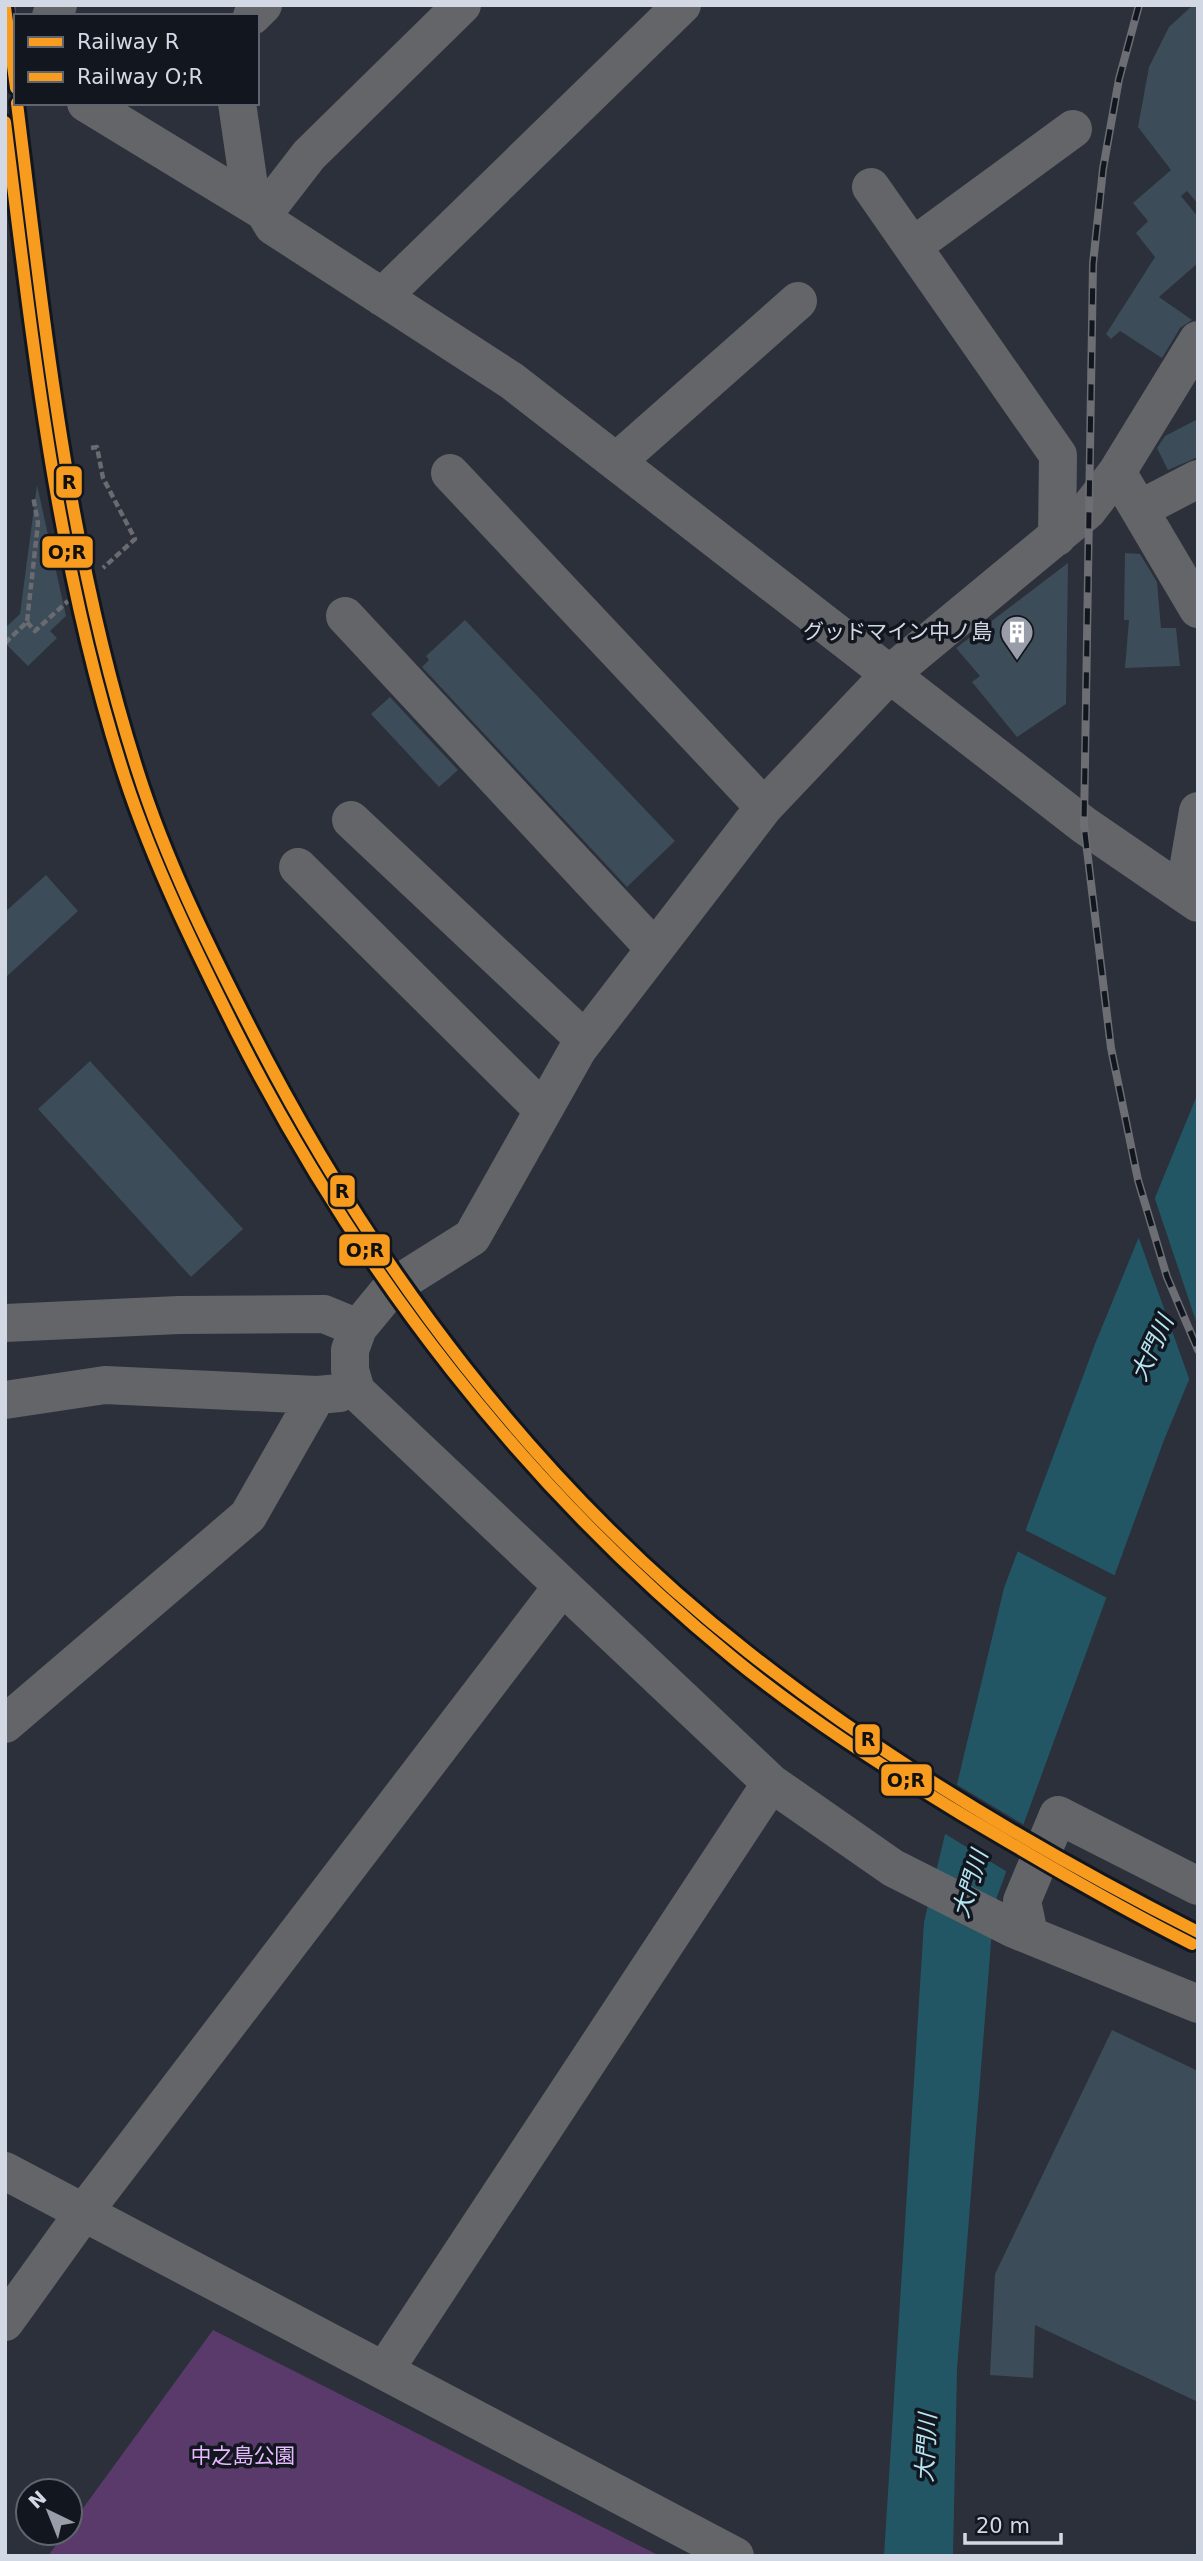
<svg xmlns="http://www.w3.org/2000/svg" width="1203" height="2561" viewBox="0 0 1203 2561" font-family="'DejaVu Sans','Noto Sans JP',sans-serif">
<rect width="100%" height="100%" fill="#2b303a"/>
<path fill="#593a6a" d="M213 2330 660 2556H48L65 2533H70V2526Z"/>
<path fill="#235664" d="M1198 1093V1358L1164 1440 994 1905 957 2369 953 2556H884L924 1922 1004 1588 1095 1344Z"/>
<path fill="#2b303a" d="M1153 1193 1198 1327V1367L1191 1384 1137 1233Z
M1023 1529 1118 1577 1109 1599 1015 1550Z
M954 1783 1026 1826 1009 1873 942 1832Z"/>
<path fill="#3c4c59" d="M1193 5H1198V204L1187 191 1181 196 1198 217V263L1159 297 1192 320 1180 328 1162 358 1120 331 1111 339 1106 334 1155 257 1136 233 1148 221 1133 203 1171 170 1138 127 1149 67 1169 27Z
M1198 419V457L1168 470 1157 448 1165 436Z
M37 485 66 616 50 631 57 638 28 666 5 643V628L20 614Z
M1125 553 1140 554 1157 582 1161 628H1176L1180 666 1125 668 1129 620H1124Z
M1068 563 1066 704 1017 737 972 682 980 676 956 648Z
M465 620 675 841 627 887 422 667 429 660 426 656Z
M390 697 458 770 439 787 371 714Z
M46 875 78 911 5 978V912Z
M90 1061 243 1229 191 1277 38 1109Z
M1112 2030 1198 2071V2402L1035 2325 1033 2378 990 2375 995 2274Z"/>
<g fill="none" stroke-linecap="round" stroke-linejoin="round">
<path stroke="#444954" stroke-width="38" stroke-dasharray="38 19" stroke-linecap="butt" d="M5 20H16"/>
<path stroke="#696b70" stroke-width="4.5" stroke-dasharray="7 3.5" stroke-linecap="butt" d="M91 448 97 447 103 478 135 539 103 568
M27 622 35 631 68 601
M5 643 27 622 38 523 33 496"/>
<path stroke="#646569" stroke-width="38" d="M51 16 58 5
M252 16 263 5
M86 103 265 212 309 155 462 5
M237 103 249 186 273 226 512 381 1084 825 1198 903
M871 187 1058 455 1057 537
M913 246 1073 129
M382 297 682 5
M1198 340 1117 472 1088 510 890 674 764 807 578 1049 472 1237 391 1288 358 1328 350 1350V1370L356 1391 771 1783 893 1868 1014 1929 1198 2004
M616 462 798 301
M1117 472 1198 609
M450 473 764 807
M1140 509 1198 479
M345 616 655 949
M351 820 585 1040
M298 867 543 1110
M1184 893 1198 811
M5 1323 179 1315 324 1314 358 1328
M5 1400 105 1385 317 1395 340 1393
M5 1724 248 1516 317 1395
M1029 1934 1022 1901 1058 1815 1198 1886
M5 2171 735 2556
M5 2322 84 2212 561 1588
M384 2371 771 1783"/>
<defs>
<path id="rail" d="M1139 5 1119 79 1103 169 1093 264 1084 825 1111 1048 1138 1180 1167 1277 1198 1350"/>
</defs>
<use href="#rail" stroke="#6c6e74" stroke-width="8"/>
<use href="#rail" stroke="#12161e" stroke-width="5" stroke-dasharray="16" stroke-linecap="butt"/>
<defs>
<path id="rail-1" d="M5 7 16 88
M17 103C45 328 68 555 138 772 166 860 207 943 249 1025 370 1264 536 1486 748 1652 886 1761 1041 1852 1198 1932"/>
<path id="rail-2" d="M5 122C33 343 56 566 125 778 154 866 195 949 236 1031 358 1272 524 1487 733 1658 805 1717 882 1766 961 1814 1037 1859 1113 1904 1192 1944"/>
</defs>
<use href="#rail-1" stroke="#12161e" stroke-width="18"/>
<use href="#rail-2" stroke="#12161e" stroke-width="18"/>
<use href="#rail-1" stroke="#f79c1f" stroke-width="12"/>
<use href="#rail-2" stroke="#f79c1f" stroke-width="12"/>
</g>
<defs>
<symbol id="building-pin" viewBox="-11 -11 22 30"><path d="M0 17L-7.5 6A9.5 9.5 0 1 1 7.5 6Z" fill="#989da9" stroke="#12161e"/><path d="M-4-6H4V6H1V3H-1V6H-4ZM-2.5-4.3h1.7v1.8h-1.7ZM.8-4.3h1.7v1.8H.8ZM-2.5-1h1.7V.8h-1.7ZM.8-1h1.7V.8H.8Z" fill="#fff"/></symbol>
</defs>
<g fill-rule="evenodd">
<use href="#building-pin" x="998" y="613" width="38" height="52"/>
</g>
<g text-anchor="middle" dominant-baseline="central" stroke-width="7" stroke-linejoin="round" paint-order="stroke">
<g font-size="21" fill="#d3d8e5" stroke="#12161e" text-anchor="end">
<text x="992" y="632">グッドマイン中ノ島</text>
</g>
<g font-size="21" fill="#e6b9ff" stroke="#12161e">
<text x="243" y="2456">中之島公園</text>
</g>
<g font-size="23" font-style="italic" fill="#b6e6f4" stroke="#12161e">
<text transform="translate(1152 1348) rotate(-65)">大門川</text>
<text transform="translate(970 1884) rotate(-73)">大門川</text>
<text transform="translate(926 2448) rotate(-87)">大門川</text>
</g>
</g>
<g stroke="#12161e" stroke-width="2.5">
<rect x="55" y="465" width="28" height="34" rx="7" fill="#f79c1f"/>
<rect x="41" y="535" width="53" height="34" rx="7" fill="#f79c1f"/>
<rect x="329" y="1174" width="27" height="34" rx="7" fill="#f79c1f"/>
<rect x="338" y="1233" width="53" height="34" rx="7" fill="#f79c1f"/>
<rect x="854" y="1723" width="27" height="33" rx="7" fill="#f79c1f"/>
<rect x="880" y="1763" width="53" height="34" rx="7" fill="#f79c1f"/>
</g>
<g font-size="19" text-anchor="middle" font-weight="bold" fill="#111">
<text x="69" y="489">R</text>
<text x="67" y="559">O;R</text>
<text x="342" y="1198">R</text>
<text x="365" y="1257">O;R</text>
<text x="868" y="1746">R</text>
<text x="906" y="1787">O;R</text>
</g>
<rect width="1203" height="2561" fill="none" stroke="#d3d8e5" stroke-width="14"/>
<rect x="14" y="14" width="245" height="91" fill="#12161e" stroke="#5f646e" stroke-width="2"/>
<rect x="28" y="37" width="35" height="10" fill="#f79c1f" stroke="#5f646e" stroke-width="2"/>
<text x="77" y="49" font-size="21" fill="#d3d8e5">Railway R</text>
<rect x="28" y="72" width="35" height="10" fill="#f79c1f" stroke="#5f646e" stroke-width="2"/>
<text x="77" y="84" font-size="21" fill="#d3d8e5">Railway O;R</text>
<g transform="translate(49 2512) rotate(317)"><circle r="33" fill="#12161e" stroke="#5f646e" stroke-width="2"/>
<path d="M0-5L12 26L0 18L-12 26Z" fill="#989da9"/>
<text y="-10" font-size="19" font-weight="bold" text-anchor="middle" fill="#d3d8e5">N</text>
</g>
<path d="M965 2533v10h96v-10" fill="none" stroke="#d3d8e5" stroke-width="3.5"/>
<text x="976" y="2533" font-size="21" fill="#d3d8e5" stroke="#12161e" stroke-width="5" paint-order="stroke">20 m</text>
</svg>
